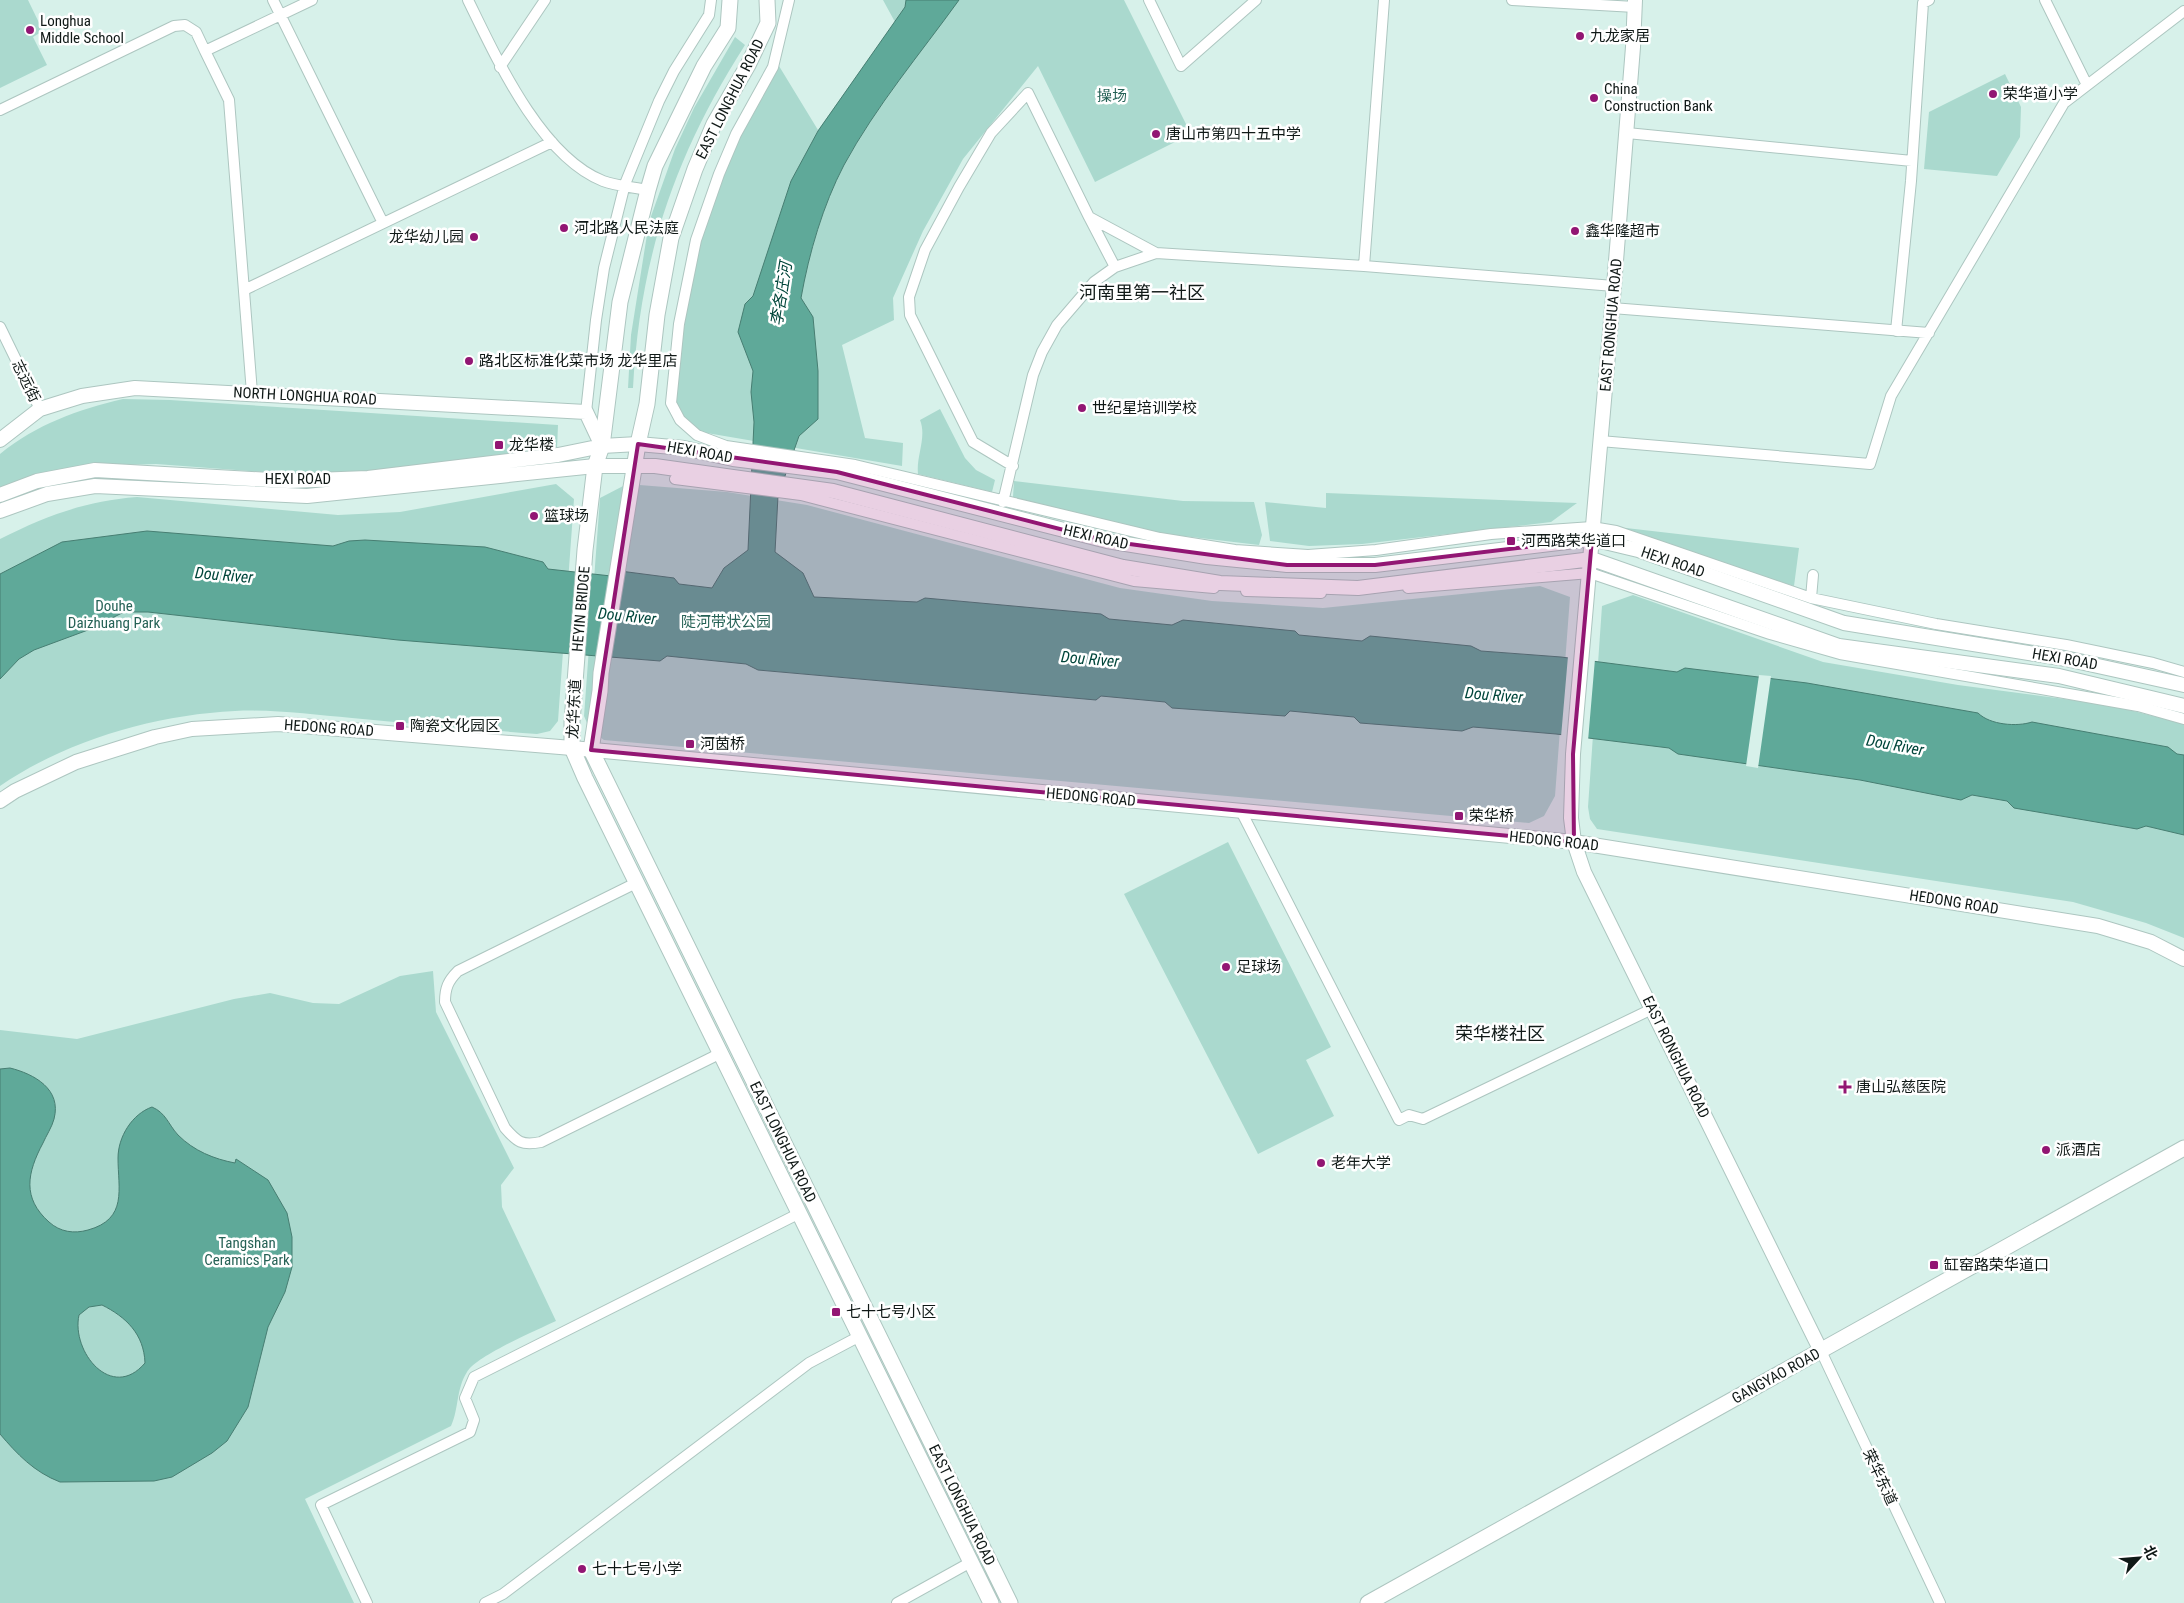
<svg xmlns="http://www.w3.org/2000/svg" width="2184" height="1603" viewBox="0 0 2184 1603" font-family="'Roboto Condensed','Noto Sans SC',sans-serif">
<rect width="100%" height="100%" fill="#d7f1ea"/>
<path fill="#aad9ce" d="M0 0H28L43 31 33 37 47 65 0 88Z
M883 0H1124L1191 134 1095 182 1038 66 963 159 923 231 893 298 894 320 842 345 865 438 903 443 902 466 695 431C690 424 678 412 677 403 675 389 680 371 681 357 689 258 723 149 779 66L818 130 895 22Z
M735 37 745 45C675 155 640 257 633 388H628L631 335 649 222 675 149 694 108Z
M2005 74 2021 107 2020 137 1997 176 1924 169 1929 112Z
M123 399 170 400 558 425 557 449 378 473 305 475 156 464 123 465 0 490V454C37 424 77 410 123 399Z
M940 409 965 458 976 470 995 480 992 492 918 474C916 456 927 437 920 420Z
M1014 481 1183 501 1254 502 1262 535 1259 545 1158 533 1082 516 1013 497Z
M556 484 574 499 558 721 550 731 537 734C475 729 414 724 352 718 313 715 274 709 235 711 155 715 67 740 0 786V539C46 516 85 501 137 497L338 515 400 512Z
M627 484 727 492 807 505 1120 588 1212 601 1323 608 1540 586 1570 597 1555 796 1544 816 1529 823 604 740 590 730 584 716 600 498Z
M1326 493 1577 503 1551 522 1362 544 1309 546 1270 541 1265 502 1326 508Z
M1626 528 1799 548 1794 586 1625 532Z
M1633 595 1823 662 1958 685 2110 705 2184 724V938L2146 923 2073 902 1597 829 1590 819 1588 807 1602 606Z
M1228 842 1331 1047 1306 1060 1334 1116 1258 1154 1124 894Z
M433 971 436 1012 514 1168 501 1185 502 1207 556 1321C537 1330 476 1356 467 1372 456 1389 459 1409 451 1426L305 1499 354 1603H0V1030L77 1039 234 999 270 993 313 1003 339 1004 400 976Z"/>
<path fill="#5fa999" stroke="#477e72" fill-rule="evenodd" d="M906 0H959C920 54 876 106 844 165 823 205 809 253 801 298L813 317 818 371V419L799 436 778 496 775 552 803 573 814 597 917 602 925 598 1101 614 1109 619 1172 625 1183 620 1295 631 1299 635 1362 641 1370 636 1471 646 1481 651 1561 657 1677 672 1685 668 1807 683 1978 713C1990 725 2017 727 2032 722L2168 747 2177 754 2184 755V835L2146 826 2137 829 2014 808 2007 801 1972 795 1961 800 1860 780 1678 754 1669 748 1556 734 1473 727 1462 731 1360 723 1354 717 1290 711 1285 716 1172 708 1165 702 1101 696 1096 700 758 670 746 664 667 656 660 661 398 640 148 612H124L88 630 34 650 19 659 0 679V574L62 542 147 531 333 546 349 541 365 540 485 547 543 562 548 569 611 576 620 571 674 578 679 584 712 588 724 568 748 550 754 422 751 392 753 371 738 332 745 304 753 296 791 181 818 131 905 7Z
M10 1068C34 1074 62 1089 54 1119 52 1127 46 1136 43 1143 27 1173 22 1198 49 1222 60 1232 74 1234 88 1230 128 1219 118 1189 118 1158 118 1137 132 1114 152 1107 166 1113 168 1124 178 1135 194 1151 214 1159 235 1163L236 1159 268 1180 287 1213 292 1237V1267L285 1292 268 1327 248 1407 227 1441 212 1453 172 1477 154 1481 60 1482C34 1472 17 1454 0 1434V1069ZM102 1305C126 1317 144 1334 145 1363 112 1402 71 1352 79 1315L89 1307Z"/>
<path fill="#d7f1ea" d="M1568 656 1595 659 1588 741 1561 737Z
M1759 675 1771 676 1758 768 1746 766Z"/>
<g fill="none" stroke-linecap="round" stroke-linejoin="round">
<defs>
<path id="street" d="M273 0 383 223
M468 0C496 57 540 156 603 181 616 186 633 187 648 190
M789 0 773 67 736 134 719 174 696 240 679 324 671 403 680 420 697 435 726 446 855 465 1160 538 1235 550 1308 555 1376 550 1491 534 1592 527 1616 531 1811 598 1936 624 2066 645 2153 663 2184 672
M1149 0 1181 66 1256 0
M1512 0 1635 7
M2045 0 2087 85
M205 51 229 100 252 393
M500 67 545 0
M0 110 174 26 185 25 196 32 205 51 312 0
M1627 133 1912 161
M1089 217 1115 267
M1364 266 1384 0
M244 290 552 142
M1612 308 1929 333
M0 327 40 409
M1896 331 1911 181 1923 3 1929 0
M586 412 596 320 604 268 625 184 659 101 674 71 709 15 711 0
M1600 441 1870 464 1891 396 2064 103 2184 11
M1013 466 973 442 910 315 909 297 925 250 959 187 991 133 1028 93 1089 217 1156 253 1364 266 1614 286
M675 479 801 495 1134 581 1214 588
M1003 502 1033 375 1042 352 1057 325 1094 282 1115 267 1156 253
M1408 588 1590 573 1770 634 1840 654 2138 706 2184 719
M1246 591 1321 593
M1811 598 1813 575
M1242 813 1399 1120 1409 1115 1423 1119 1652 1009
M636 883 458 971C448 981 445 988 445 1002L505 1128C517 1142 522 1146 541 1142L713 1057 720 1052
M1821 1351 1940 1603
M367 1603 321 1505 470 1432 474 1420 465 1398 474 1377 800 1213
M485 1603 503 1594 809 1363 860 1336
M897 1603 971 1562"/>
<path id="secondary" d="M1635 0 1633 47 1614 286 1573 754 1571 818 1574 842 1584 872 1821 1351
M0 440 40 409 82 396 135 388 586 412 602 446
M0 495 37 481 95 470 288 481 368 478 558 455 602 446 638 444 684 448 733 459 837 472 1107 541 1207 557 1287 565H1375L1592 539 1638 550 1844 623 2066 659 2184 685
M0 511 47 494 95 486 307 496 595 466H655L833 491 1123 567 1220 583 1358 588 1592 559 1839 646 2059 676 2184 706
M0 801 15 791 76 762 155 737 192 729 278 724 572 748 1574 842 2098 926 2151 942 2184 959"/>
<path id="primary" d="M730 0 728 28 704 66 655 166 648 190 620 302 602 446 595 466 585 550 572 722V748L585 778 991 1603
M767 0 768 23 748 65 714 124 695 169 671 238 657 315 647 404 638 444 601 673 600 691 591 750 1010 1603
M1368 1603 2184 1148"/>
</defs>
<use href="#street" stroke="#adc6c0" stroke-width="12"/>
<use href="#secondary" stroke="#adc6c0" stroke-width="16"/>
<use href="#primary" stroke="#adc6c0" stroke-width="17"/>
<use href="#street" stroke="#fff" stroke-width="10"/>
<use href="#secondary" stroke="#fff" stroke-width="14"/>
<use href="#primary" stroke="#fff" stroke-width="15"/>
</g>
<path fill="#921673" fill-opacity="0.2" stroke="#921673" stroke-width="4" stroke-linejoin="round" d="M638 444 837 472 1107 541 1287 565H1375L1592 539 1573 754 1574 842 591 750Z"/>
<g fill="#921673" stroke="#fff" stroke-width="2">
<circle cx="30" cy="30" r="5"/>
<circle cx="1580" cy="36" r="5"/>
<circle cx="1993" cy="94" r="5"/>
<circle cx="1594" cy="98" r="5"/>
<circle cx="1156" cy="134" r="5"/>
<circle cx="564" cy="228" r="5"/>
<circle cx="1575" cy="231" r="5"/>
<circle cx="474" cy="237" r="5"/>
<circle cx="469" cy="361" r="5"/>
<circle cx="1082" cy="408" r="5"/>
<rect x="494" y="440" width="10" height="10" rx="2.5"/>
<circle cx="534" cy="516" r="5"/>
<rect x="1506" y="536" width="10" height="10" rx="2.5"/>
<rect x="395" y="721" width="10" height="10" rx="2.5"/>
<rect x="685" y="739" width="10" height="10" rx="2.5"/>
<rect x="1454" y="811" width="10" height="10" rx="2.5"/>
<circle cx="1226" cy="967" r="5"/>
<path d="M1842.5 1079.5h5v5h5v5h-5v5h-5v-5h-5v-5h5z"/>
<circle cx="2046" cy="1150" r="5"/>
<circle cx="1321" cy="1163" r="5"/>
<rect x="1929" y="1260" width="10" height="10" rx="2.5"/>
<rect x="831" y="1307" width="10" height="10" rx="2.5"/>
<circle cx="582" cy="1569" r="5"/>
</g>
<g text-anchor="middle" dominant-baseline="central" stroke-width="5" stroke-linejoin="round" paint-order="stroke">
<g font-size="15" fill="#101917" stroke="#fff" text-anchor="start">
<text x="40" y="21">Longhua<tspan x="40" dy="17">Middle School</tspan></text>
<text x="1590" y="36">九龙家居</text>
<text x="1604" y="89">China<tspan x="1604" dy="17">Construction Bank</tspan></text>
<text x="2003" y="94">荣华道小学</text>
<text x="1166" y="134">唐山市第四十五中学</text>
<text x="574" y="228">河北路人民法庭</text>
<text x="1585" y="231">鑫华隆超市</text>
<text x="464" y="237" text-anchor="end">龙华幼儿园</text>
<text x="479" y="361">路北区标准化菜市场 龙华里店</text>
<text x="1092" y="408">世纪星培训学校</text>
<text x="509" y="445">龙华楼</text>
<text x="544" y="516">篮球场</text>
<text x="1521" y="541">河西路荣华道口</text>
<text x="410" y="726">陶瓷文化园区</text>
<text x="700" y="744">河茵桥</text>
<text x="1469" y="816">荣华桥</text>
<text x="1236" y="967">足球场</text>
<text x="1856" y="1087">唐山弘慈医院</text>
<text x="2056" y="1150">派酒店</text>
<text x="1331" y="1163">老年大学</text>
<text x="1944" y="1265">缸窑路荣华道口</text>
<text x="846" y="1312">七十七号小区</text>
<text x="592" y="1569">七十七号小学</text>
</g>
<g font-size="15" fill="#266256" stroke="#fff">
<text x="1112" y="96">操场</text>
<text x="114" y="606">Douhe<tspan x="114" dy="17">Daizhuang Park</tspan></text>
<text x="726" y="622">陡河带状公园</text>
<text x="247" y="1243">Tangshan<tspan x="247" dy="17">Ceramics Park</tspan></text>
</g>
<g font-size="15" fill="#101917" stroke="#fff">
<text transform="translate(730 99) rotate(-63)">EAST LONGHUA ROAD</text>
<text transform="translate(1611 325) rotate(-85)">EAST RONGHUA ROAD</text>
<text transform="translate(26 381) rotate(64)">志远街</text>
<text transform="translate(305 396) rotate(3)">NORTH LONGHUA ROAD</text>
<text transform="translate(700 452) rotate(10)">HEXI ROAD</text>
<text x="298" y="479">HEXI ROAD</text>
<text transform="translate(1096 537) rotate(13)">HEXI ROAD</text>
<text transform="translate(1673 562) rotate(19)">HEXI ROAD</text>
<text transform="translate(581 609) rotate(-85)">HEYIN BRIDGE</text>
<text transform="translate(2065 659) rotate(10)">HEXI ROAD</text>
<text transform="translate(574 709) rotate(-87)">龙华东道</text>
<text transform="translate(329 728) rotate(4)">HEDONG ROAD</text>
<text transform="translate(1091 797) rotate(5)">HEDONG ROAD</text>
<text transform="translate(1554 841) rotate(6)">HEDONG ROAD</text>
<text transform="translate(1954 902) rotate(9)">HEDONG ROAD</text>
<text transform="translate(1676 1057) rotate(64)">EAST RONGHUA ROAD</text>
<text transform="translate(783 1142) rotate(64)">EAST LONGHUA ROAD</text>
<text transform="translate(1776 1376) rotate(-29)">GANGYAO ROAD</text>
<text transform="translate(1880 1477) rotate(65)">荣华东道</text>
<text transform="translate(962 1505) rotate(64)">EAST LONGHUA ROAD</text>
</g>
<g font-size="16" font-style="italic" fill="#00453a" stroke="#fff">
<text transform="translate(781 294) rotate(-81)">李各庄河</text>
<text transform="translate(224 575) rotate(5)">Dou River</text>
<text transform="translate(627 616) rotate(6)">Dou River</text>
<text transform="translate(1090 659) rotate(5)">Dou River</text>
<text transform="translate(1494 695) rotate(5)">Dou River</text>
<text transform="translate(1895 745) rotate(10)">Dou River</text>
</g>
<g font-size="18" fill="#101917" stroke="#fff">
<text x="1142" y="292">河南里第一社区</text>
<text x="1500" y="1033">荣华楼社区</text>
</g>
</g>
<g transform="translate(2139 1558) rotate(64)" stroke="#ffffff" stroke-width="4" paint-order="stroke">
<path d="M0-4L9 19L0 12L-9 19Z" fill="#101917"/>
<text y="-8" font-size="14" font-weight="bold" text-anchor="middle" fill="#101917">北</text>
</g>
</svg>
